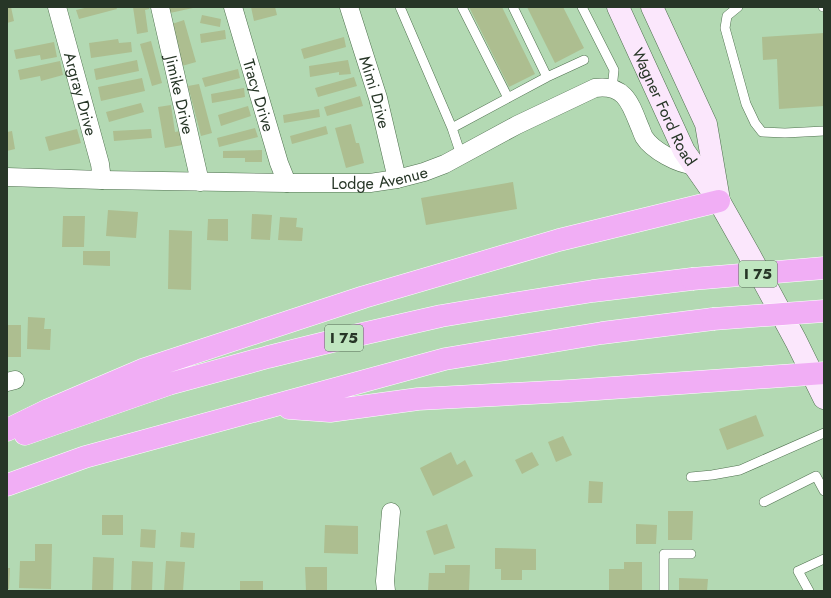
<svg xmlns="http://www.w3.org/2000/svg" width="831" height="598" viewBox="0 0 831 598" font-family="Jost,sans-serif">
<rect width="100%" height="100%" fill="#b3d9b3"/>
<path fill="#adbe90" d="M7 7H11L14 21 7 23Z
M89 7H116L117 9 79 19 76 10Z
M133 7H149V9L145 10 148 32 137 34Z
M169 7H193V8L170 13Z
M251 7H275L277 15 254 21Z
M469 7H502L535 74 509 87Z
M527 7H563L584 48 555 63Z
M202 15 221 19 220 27 200 23Z
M184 20 196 62 182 66 169 25Z
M225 30 226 39 201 43 200 34Z
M824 33V106L779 109 777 59 763 60 762 37Z
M344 37 346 47 304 59 301 49Z
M118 39 119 43 131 42 132 52 91 58 89 43Z
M151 41 162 83 152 86 140 44Z
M54 42 57 57 41 60 40 55 16 59 14 50Z
M137 60 139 71 96 80 94 69Z
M348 60 351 74 339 75V72L310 77 309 66Z
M60 61 63 75 41 81 40 76 20 80 18 70Z
M238 69 240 78 205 87 202 78Z
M354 77 357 86 318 97 315 88Z
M142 78 145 91 101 101 98 87Z
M199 84 212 133 201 136 188 86Z
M244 88 245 97 212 103 211 94Z
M360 96 363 106 327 116 324 107Z
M141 103 144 112 109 122 106 112Z
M171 105 175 132 180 131 183 145 165 148 158 107Z
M248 106 251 116 221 126 218 115Z
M319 109 320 117 284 123 283 115Z
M351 124 356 143H359L364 163 346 168 335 128Z
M326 126 328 134 292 144 290 136Z
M255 128 258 137 219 147 217 138Z
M77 129 81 143 49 151 45 137Z
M151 129 152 138 114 141 113 131Z
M12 131 15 149 7 151V132Z
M262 150V162H245V158H223V151Z
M513 182 517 209 426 225 421 198Z
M108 210 138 212 136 238 106 236Z
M252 214 272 215 270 240 251 239Z
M63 216H85L84 247H62Z
M280 217 297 218 296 227 303 228 302 241 278 240Z
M208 219H228V241L207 240Z
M169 230 192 231 191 290 168 289Z
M83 251H110V266L83 265Z
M28 317 45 318 44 329H51L50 350 27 349Z
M7 325H21V357H7Z
M756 415 764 436 727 450 719 429Z
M563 436 572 455 556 462 548 442Z
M451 452 457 465 465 460 473 476 433 496 420 468Z
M532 452 539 465 522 474 515 460Z
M589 481 603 482 602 503H588Z
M668 511H693L692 540H668Z
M102 515H123V535H102Z
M447 524 455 548 434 555 426 531Z
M636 524 657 525 656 544H636Z
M325 525 358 526V554L324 553Z
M141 529 156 530 155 548 140 547Z
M181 532 195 533 194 548 180 547Z
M35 544H52L51 589 19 588 20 561H35Z
M495 548 536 549V570H522V580H501V569H495Z
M93 557 114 558 113 591H92Z
M132 561 153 562 152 591H131Z
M166 561 185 562 183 591H164Z
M624 562H642V591H609V569H624Z
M445 565H470L469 591H428L429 573H445Z
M305 567H327V591H306Z
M7 568H10L9 589H7Z
M679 578 708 579 707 591H679Z
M240 581H263V591H240Z"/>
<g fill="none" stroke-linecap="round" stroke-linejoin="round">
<defs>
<path id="service" d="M400 7 452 128 461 155
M462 7 508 98
M513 7 547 77
M582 7 614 70 612 89
M738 7 727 16 725 28 746 104 755 123 762 132 785 133 824 131
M823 7H824
M452 128 547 77 584 60
M691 477 712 475 740 470 824 433
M764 502 816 476 824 491
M664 591V554H691
M809 591 798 571 824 559"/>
<g id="minor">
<path id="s1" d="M57 7 100 164 102 180"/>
<path id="s2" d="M160 7 200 182"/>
<path id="s3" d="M233 7 279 163 287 183"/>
<path id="s4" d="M349 7 378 98 397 179"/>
<path id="s5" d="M7 177 102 180 287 183H370L397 179 424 172 445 164 517 125 595 88C624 84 630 102 639 125 641 129 642 133 644 137 652 150 679 165 694 165"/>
<path d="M7 382 15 380"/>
<path d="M386 591 385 581 391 512"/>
</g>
<g id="secondary">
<path id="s6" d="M618 7 684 151 719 201 750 256 796 341 824 398"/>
<path d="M652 7 706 124 718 194"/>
</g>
<path id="motorway" d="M289 408 330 411 418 399 569 391 824 373
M7 430 48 410 142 370 364 297 559 240 719 201
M25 434 169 384 268 357 349 337 441 316 518 303 593 291 692 279
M7 485 85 457 445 359 602 333 713 319"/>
</defs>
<use href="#service" stroke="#4f714f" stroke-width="10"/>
<use href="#minor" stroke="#4f714f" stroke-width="19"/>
<use href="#secondary" stroke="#4f714f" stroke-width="23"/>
<use href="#motorway" stroke="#fff" stroke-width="23"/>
<use href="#service" stroke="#fff" stroke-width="9"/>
<use href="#minor" stroke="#fff" stroke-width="18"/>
<use href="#secondary" stroke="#fbe7fc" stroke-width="22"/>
<use href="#motorway" stroke="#f1aef5" stroke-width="22"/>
<defs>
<path id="motorway-bridge" d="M692 279 824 268
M713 319 824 311"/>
</defs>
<use href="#motorway-bridge" stroke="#fff" stroke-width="23" stroke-linecap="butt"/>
<use href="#motorway-bridge" stroke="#f1aef5" stroke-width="22"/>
</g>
<g text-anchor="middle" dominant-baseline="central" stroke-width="3" stroke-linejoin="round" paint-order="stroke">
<g fill="#c0e6c0" stroke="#556b55" stroke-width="1">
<rect x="739" y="261" width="38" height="26" rx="3"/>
<rect x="325" y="325" width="38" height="26" rx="3"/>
</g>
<g font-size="15" font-weight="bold" fill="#273627">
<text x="758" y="274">I 75</text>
<text x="344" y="338">I 75</text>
</g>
<g font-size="16" fill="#273627" stroke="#c0e6c0">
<text stroke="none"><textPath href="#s4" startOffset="89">Mimi Drive</textPath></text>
<text stroke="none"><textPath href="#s1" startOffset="90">Argray Drive</textPath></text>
<text stroke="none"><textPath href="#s2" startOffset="90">Jimike Drive</textPath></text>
<text stroke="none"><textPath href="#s3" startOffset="92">Tracy Drive</textPath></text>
<text stroke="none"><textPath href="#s6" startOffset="110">Wagner Ford Road</textPath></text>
<text stroke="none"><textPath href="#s5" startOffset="373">Lodge Avenue</textPath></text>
</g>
</g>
<rect width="831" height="598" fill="none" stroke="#273627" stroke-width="16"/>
</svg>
